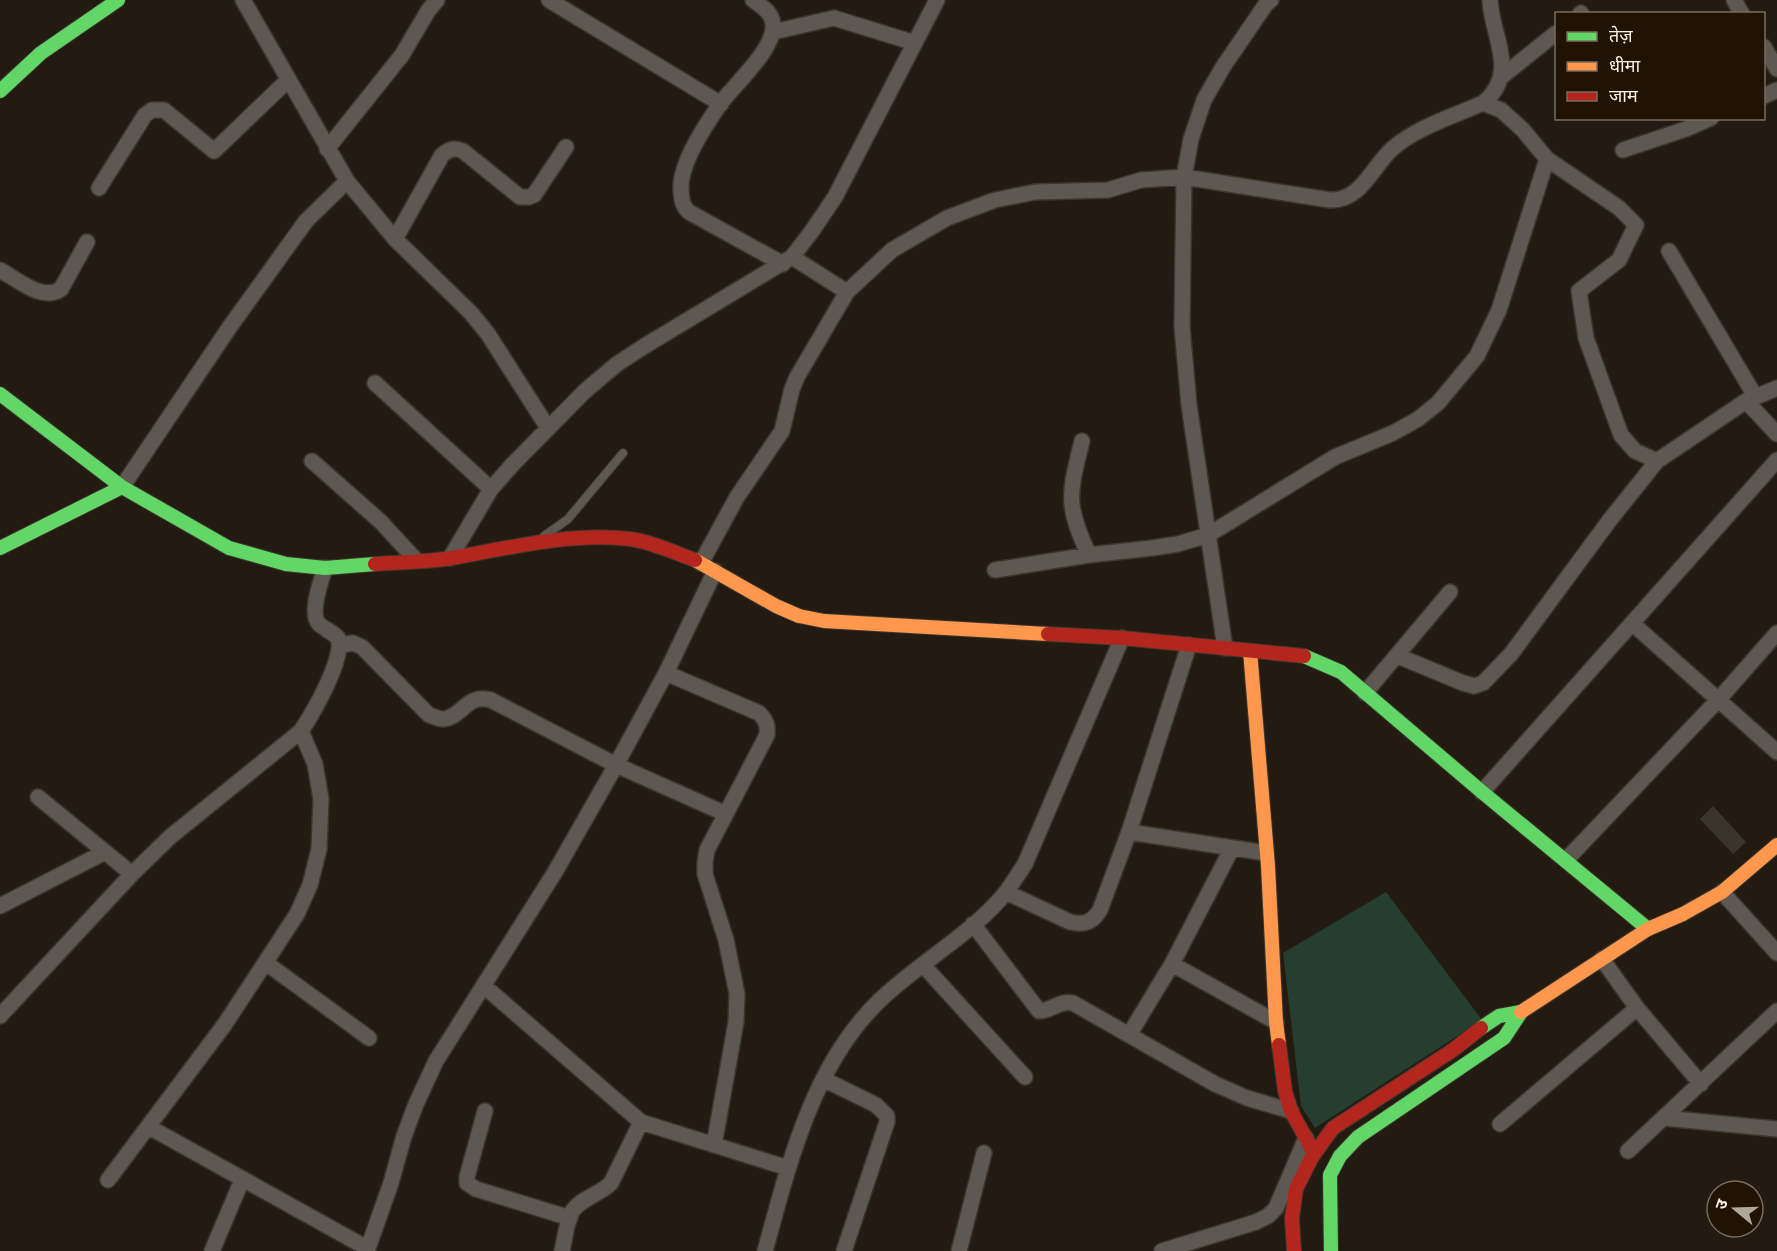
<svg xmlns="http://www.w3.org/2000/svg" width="1777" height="1251" viewBox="0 0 1777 1251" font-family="Lato,'Noto Sans Devanagari',sans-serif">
<rect width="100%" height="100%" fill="#231b11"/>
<path fill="#263e2f" d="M1386 892 1482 1020 1315 1128 1301 1106 1283 953Z"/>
<path fill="#3b342a" d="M1713 806 1746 842 1733 854 1700 819Z"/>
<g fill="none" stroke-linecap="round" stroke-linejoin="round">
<defs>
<path id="lane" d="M544 536 568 519 623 453"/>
<path id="street" d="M243 0 347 181 395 239 471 313 488 334 548 428
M549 0 721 104
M753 0C761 6 772 12 773 24 776 48 734 85 720 104 705 126 679 164 681 191 682 200 682 206 689 212L783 264
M1734 0 1742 14
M1580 14 1581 13
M773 32 834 18 915 43
M1764 47 1777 69
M1500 78 1556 33
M1764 96 1777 90
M327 149 402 55 428 11 437 0
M1623 150 1686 129 1711 118
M1547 159 1619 208 1636 225 1619 260 1579 291 1586 338 1621 435 1635 451 1657 461
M99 188 145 115 152 110H164L214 151 288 80
M395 239 442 155C450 149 454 147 463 151L520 197H529L534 195 566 147
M1669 251 1755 396
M792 257 847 292
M0 270C17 279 42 302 61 289L87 242
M375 383 491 489
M1746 401 1777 434
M1082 441C1069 494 1065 504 1089 555
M312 461 381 522 416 560
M122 487 229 328 306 221 347 181
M450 558 491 489 513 464 585 391 617 364 643 347 792 257 812 231 835 197 937 0
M701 563 737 497 782 431 792 389 797 377 847 292 892 250 947 218 995 200 1035 192 1108 190 1141 180 1184 177 1330 200C1361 201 1372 167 1392 149 1417 127 1454 116 1483 103 1520 73 1491 35 1490 0
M995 570 1089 555 1152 548 1178 544 1208 535 1335 457 1393 433 1418 419 1438 403 1477 356 1499 310 1547 159 1523 130 1501 110 1483 103
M1633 624 1777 752
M341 645 353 643 362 647 429 715C433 716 438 719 443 719 462 718 466 693 491 700L616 765 726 814
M1225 648 1189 405 1182 327 1184 177 1191 139 1204 100 1223 67 1266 4 1271 0
M1398 656 1463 683 1474 686 1483 683 1511 654 1609 521 1657 461 1746 401 1777 388
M666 673 759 713C766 720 768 725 767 735L707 850 705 862V874L726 940 737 994 736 1022 714 1145
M1365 693 1450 592
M1482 792 1777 460
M38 797 132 874
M1129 832 1266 853
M1566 860 1719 699 1777 633
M1006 892 1070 922C1084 925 1092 923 1100 910L1129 832 1189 645
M1722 892 1777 953
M0 906 105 852
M973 924 1039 1011C1052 1011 1059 1000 1073 1003L1215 1084 1247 1098 1291 1111
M1602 959 1637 1008 1701 1084
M266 963 369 1038
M1172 964 1276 1022
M923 965 1025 1077
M484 986 641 1122 788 1168
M0 1016 132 874 170 837 301 731C313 713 345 658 338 638 333 632 324 629 319 624 309 613 321 581 325 568
M1129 1035 1172 964 1232 848
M823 1079 876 1105 887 1116V1122L844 1251
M485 1111 467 1177V1183L476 1189 570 1218
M1664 1118 1777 1129
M1500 1124 1637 1008
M149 1127 367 1248
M1628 1151 1777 1011
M108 1180 225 1024 297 914 310 885 319 849 321 799 315 764 301 731
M212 1251 242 1180
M367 1251 391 1183 404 1136 416 1104 436 1061 555 872 616 765 666 673 715 571
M562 1251C565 1239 566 1223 572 1212 579 1199 601 1194 611 1183L641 1122
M765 1251C789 1164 812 1066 879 1001 918 963 974 933 1007 891 1013 882 1019 873 1025 864L1122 638
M959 1251 984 1153
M1162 1251 1256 1222 1268 1216 1276 1208 1306 1138"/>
<path id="fast" d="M0 91 41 53 118 0
M0 394 122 487 229 548 286 564 325 568 375 564
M0 548 122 487
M1304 656 1341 672 1482 792 1648 929
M1331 1251 1330 1175 1340 1156 1358 1137 1504 1038 1521 1012 1499 1016 1481 1028"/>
<path id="slow" d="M695 560 776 606 799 616 824 621 1048 634
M1250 651 1268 866 1276 1022 1279 1045
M1521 1012 1648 929 1683 914 1722 892 1777 845"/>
<path id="jam" d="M375 564C401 562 427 562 452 558 508 548 573 532 630 539 652 542 673 552 695 560
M1048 634 1122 638 1304 656
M1279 1045 1285 1091 1291 1111 1314 1153
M1294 1251 1292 1218 1296 1189 1312 1157 1333 1128 1453 1050 1481 1028"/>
</defs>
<use href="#lane" stroke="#3b352e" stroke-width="10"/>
<use href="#street" stroke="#3b352e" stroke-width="18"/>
<use href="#fast" stroke="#3b352e" stroke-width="16"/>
<use href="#slow" stroke="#3b352e" stroke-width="16"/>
<use href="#jam" stroke="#3b352e" stroke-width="16"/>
<use href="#lane" stroke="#5e5852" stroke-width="8"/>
<use href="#street" stroke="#5e5852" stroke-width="15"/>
<use href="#fast" stroke="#63d668" stroke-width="14"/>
<use href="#slow" stroke="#ff974d" stroke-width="14"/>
<use href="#jam" stroke="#b3261e" stroke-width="14"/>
</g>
<rect x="1555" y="12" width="210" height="108" fill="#201303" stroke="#786c5e" stroke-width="1.5"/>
<rect x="1567" y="32" width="30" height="9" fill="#63d668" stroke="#786c5e" stroke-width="1.5"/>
<text x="1609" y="42" font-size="18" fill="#fcf2e7">तेज़</text>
<rect x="1567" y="62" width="30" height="9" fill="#ff974d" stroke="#786c5e" stroke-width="1.5"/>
<text x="1609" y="72" font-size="18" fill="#fcf2e7">धीमा</text>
<rect x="1567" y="92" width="30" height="9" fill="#b3261e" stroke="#786c5e" stroke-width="1.5"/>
<text x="1609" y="102" font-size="18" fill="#fcf2e7">जाम</text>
<g transform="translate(1735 1209) rotate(289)"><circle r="28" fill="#201303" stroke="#786c5e" stroke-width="1.5"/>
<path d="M0-4.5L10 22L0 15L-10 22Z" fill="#b0a79c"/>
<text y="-9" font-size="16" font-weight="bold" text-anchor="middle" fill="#fcf2e7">उ</text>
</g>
</svg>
